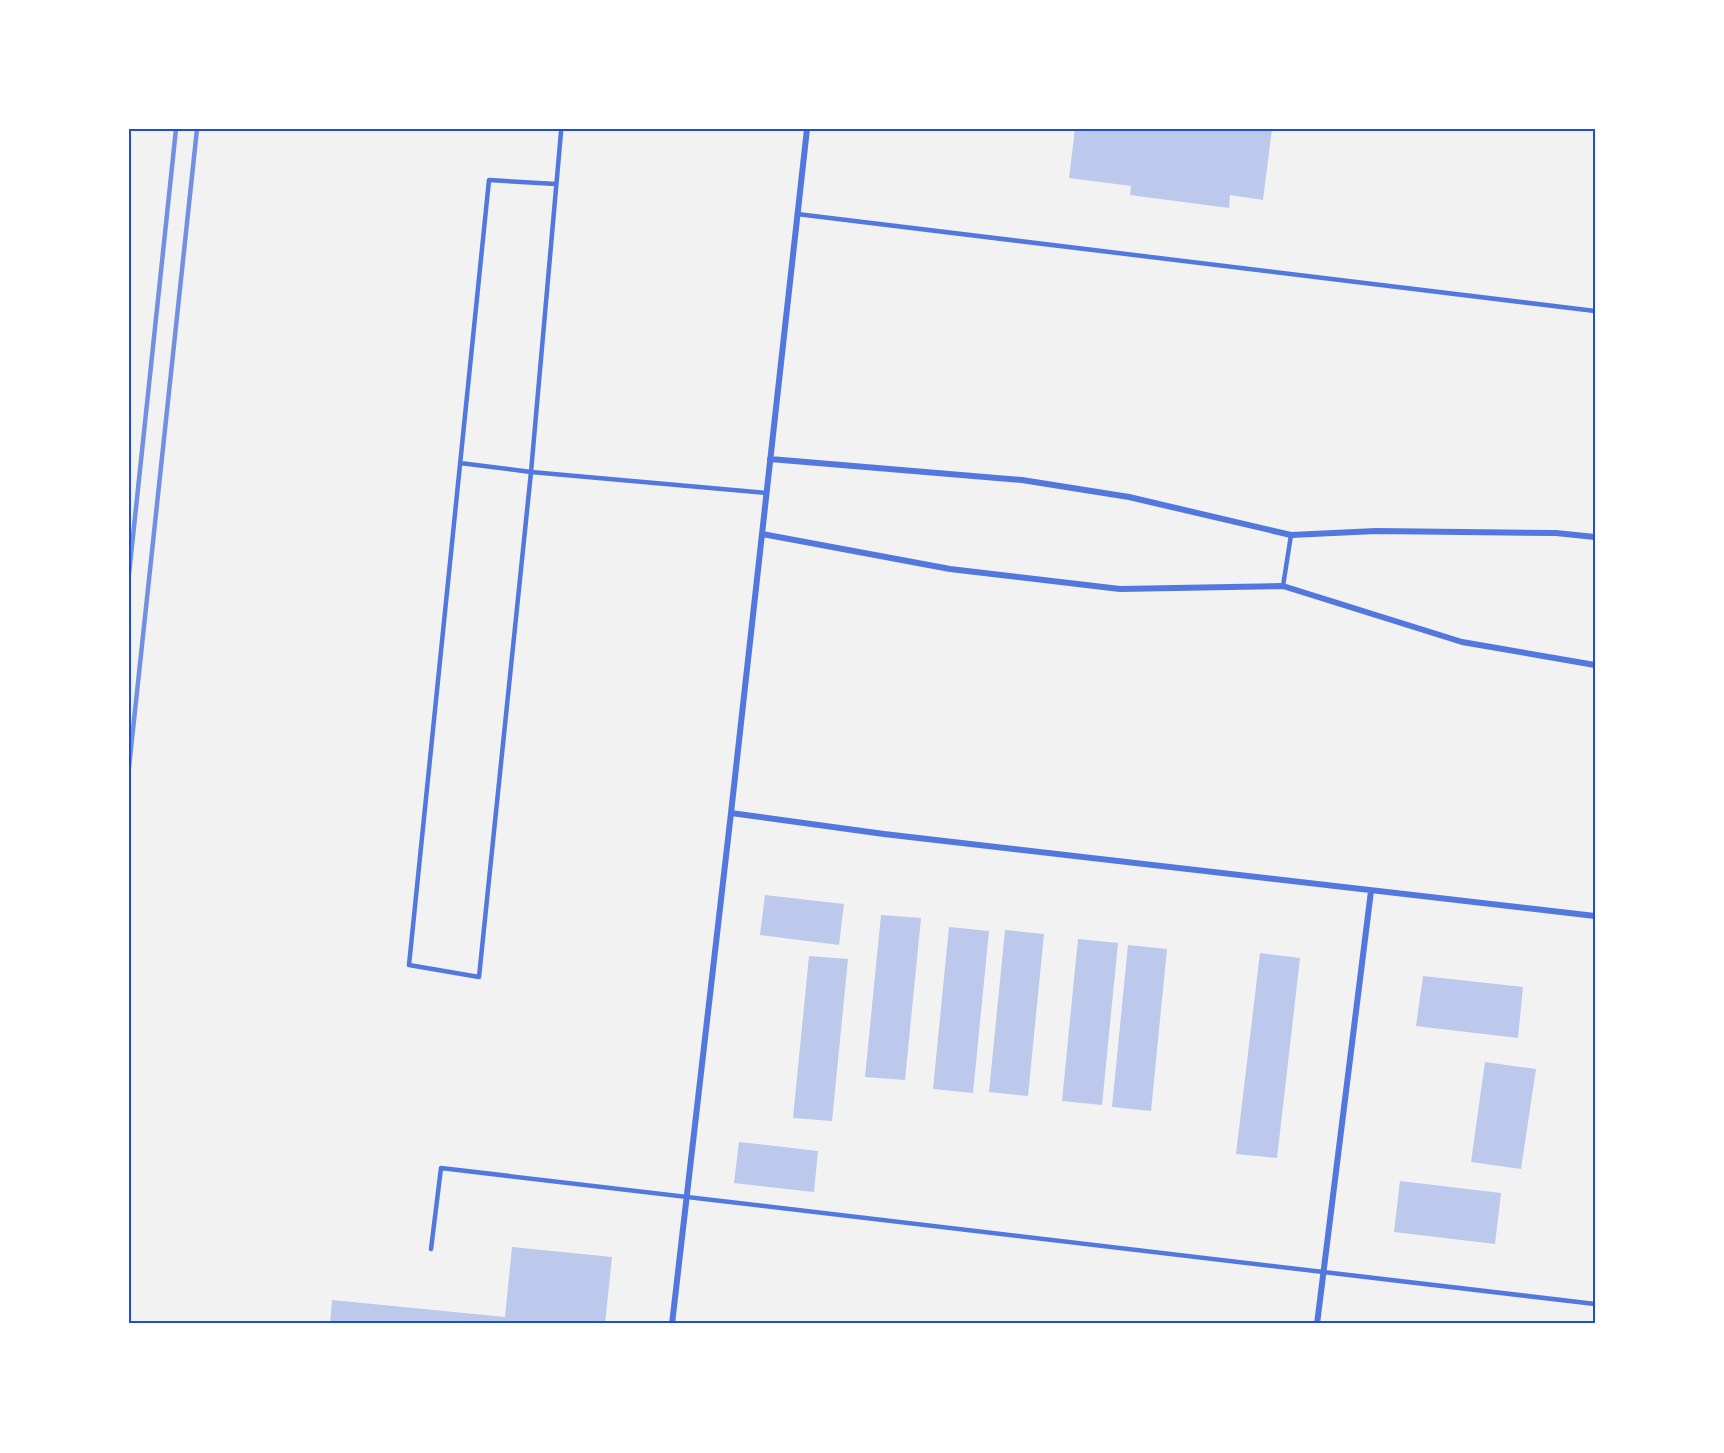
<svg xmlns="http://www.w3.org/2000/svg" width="1724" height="1453" viewBox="0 0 1724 1453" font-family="'Work Sans',sans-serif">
<rect width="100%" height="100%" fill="#f2f2f2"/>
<path fill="#bdc9ec" d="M1075 129H1272L1263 200 1230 195 1229 208 1130 195 1131 186 1069 178Z
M765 895 844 904 839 945 760 935Z
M881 915 921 918 905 1080 865 1077Z
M949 927 989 931 973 1093 933 1089Z
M1005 930 1044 934 1028 1096 989 1092Z
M1078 939 1118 943 1102 1105 1062 1101Z
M1128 945 1167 949 1151 1111 1112 1107Z
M1260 953 1300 958 1277 1158 1236 1154Z
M809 956 848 959 832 1121 793 1118Z
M1423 976 1523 987 1518 1038 1416 1026Z
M1485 1062 1536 1069 1521 1169 1471 1162Z
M739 1142 818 1151 814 1192 734 1183Z
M1400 1181 1501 1193 1495 1244 1394 1232Z
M512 1247 612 1257 605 1324H330L332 1300 505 1317Z"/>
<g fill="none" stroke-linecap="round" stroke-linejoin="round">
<path stroke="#5277de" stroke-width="4.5" d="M561 132 531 472 766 493
M797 214 1595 311
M460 463 531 472 479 977 409 965 489 180 556 184
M1283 586 1291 535
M431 1249 441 1168 1595 1304"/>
<path stroke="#5277de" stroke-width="6" d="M770 459 1022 480 1129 497 1291 535 1376 531 1556 533 1595 537
M762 534 950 569 1120 589 1283 586 1462 642 1595 665
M731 813 884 834 1595 916
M672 1324 731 813 807 129
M1317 1324 1371 891"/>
<path stroke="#7290e2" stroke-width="4.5" d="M129 574 176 129
M129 767 197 129"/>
</g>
<rect width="1724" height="1453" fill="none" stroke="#ffffff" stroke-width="261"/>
<rect x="130" y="130" width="1464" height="1192" fill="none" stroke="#1d4ed8" stroke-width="2"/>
</svg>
